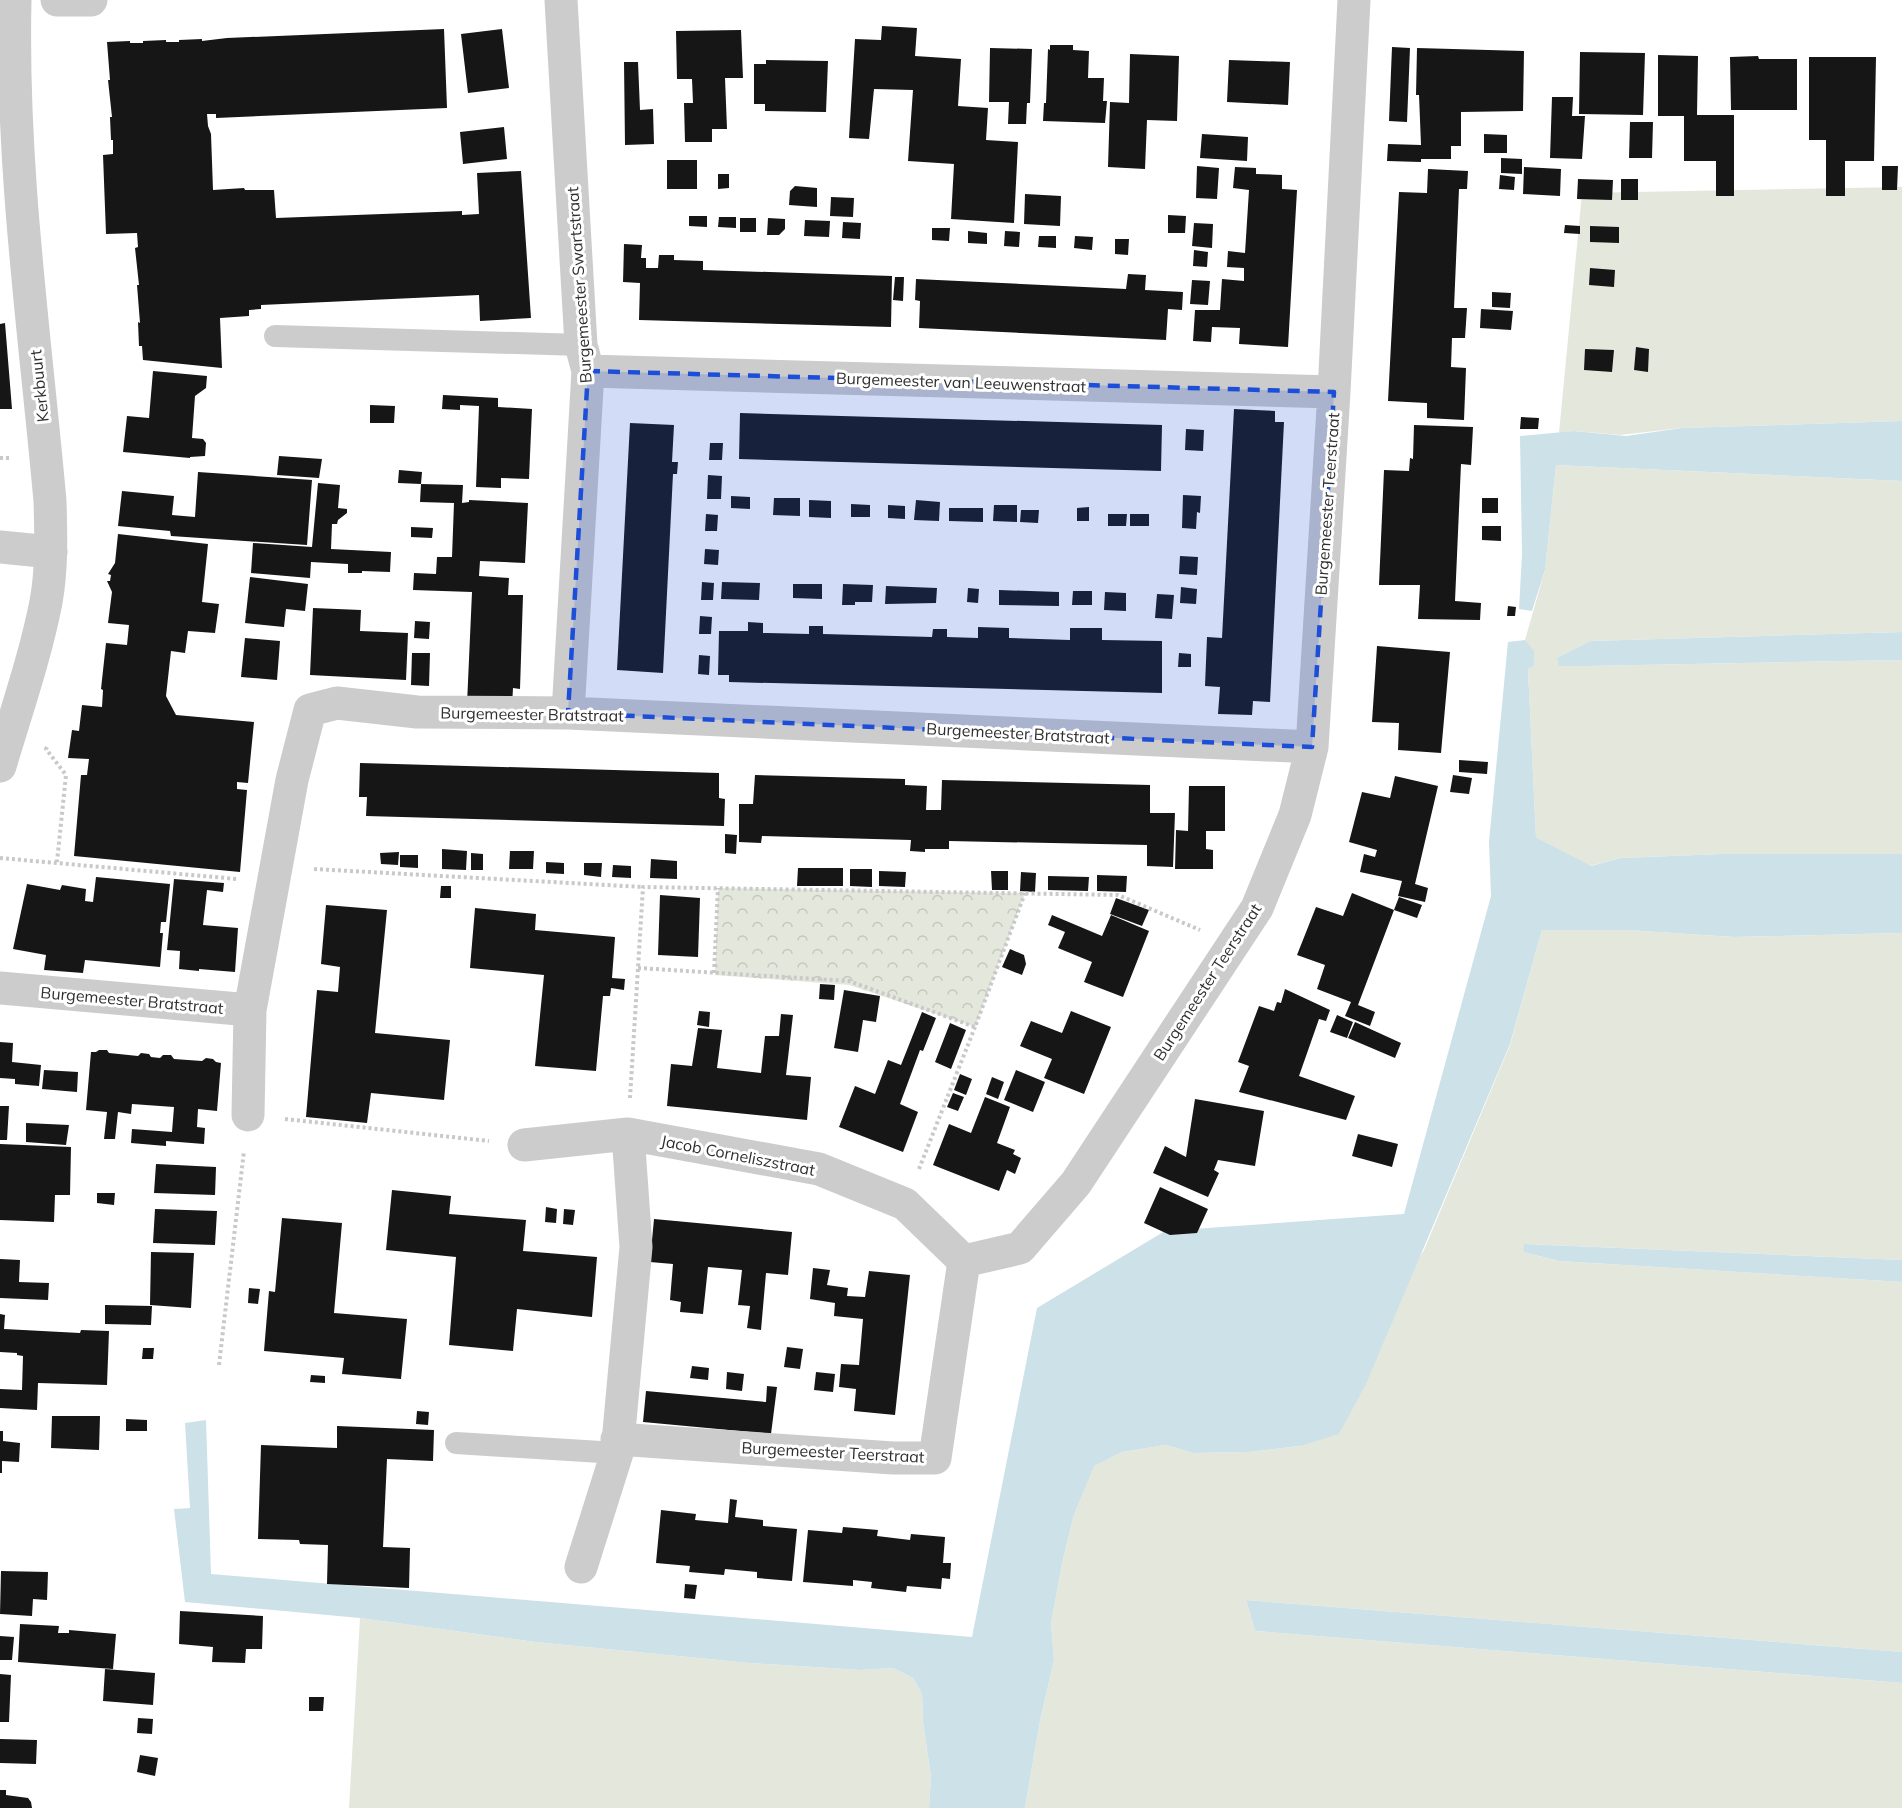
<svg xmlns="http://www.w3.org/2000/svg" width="1902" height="1808" viewBox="0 0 1902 1808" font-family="Mulish,sans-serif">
<defs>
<pattern id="forest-crowns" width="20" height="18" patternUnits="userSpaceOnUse" patternTransform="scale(1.5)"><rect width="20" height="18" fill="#e4e8dc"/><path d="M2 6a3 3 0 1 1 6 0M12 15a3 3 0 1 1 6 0" fill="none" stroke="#c4c7bd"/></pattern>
</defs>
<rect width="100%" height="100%" fill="#fff"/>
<path fill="#e4e8dc" d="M1902 187V421L1682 428 1620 435 1574 431 1559 433 1582 193Z
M1556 465 1902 481V632L1591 641 1588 666 1902 660V854H1722L1620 858 1590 866 1536 837 1528 669 1534 666 1525 640 1545 570Z
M1559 929 1627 930 1734 937 1902 933V1260L1525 1244 1523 1252 1559 1261 1902 1282V1652L1246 1600 1255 1631 1902 1683V1808H1025L1040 1721 1054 1660 1051 1624 1062 1564 1074 1515 1094 1465 1122 1452 1166 1445 1193 1453 1248 1452 1300 1446 1424 1250 1510 1045 1542 930Z
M360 1618 535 1642 749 1663 860 1670 893 1668 913 1678 922 1694 923 1722 931 1777 929 1808H349Z"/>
<path fill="url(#forest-crowns)" d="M718 888 1025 893 975 1027 849 985 715 975Z"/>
<path fill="#cde1e9" d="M1902 421V481L1556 465 1545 570 1532 611 1519 609 1522 554 1520 436 1574 431 1626 436 1682 428Z
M1902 632V660L1588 666H1559L1557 658 1591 641Z
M1525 640 1534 651V666L1528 669 1536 837 1591 866 1620 858 1722 854H1902V933L1734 937 1627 930H1542L1510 1044 1366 1384 1339 1434 1300 1446 1248 1452 1193 1453 1166 1445 1122 1452 1094 1466 1074 1515 1062 1564 1051 1624 1054 1660 1040 1721 1025 1808H929L931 1777 923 1722 922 1694 913 1678 893 1668 860 1670 749 1663 535 1642 360 1618 185 1602 174 1509 190 1508 185 1423 206 1420 211 1574 972 1637 1037 1308 1165 1231 1404 1214 1491 896 1489 842 1508 642Z
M1524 1244 1902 1260V1282L1559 1261 1523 1252Z
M1246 1600 1902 1652V1683L1255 1631Z"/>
<path fill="#161616" d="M882 26 917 28 915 56 961 59 958 106 988 108 986 140 1018 142 1014 223 951 219 954 164 908 161 913 90 874 89 869 139 849 138 855 39 881 40Z
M444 29 447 108 216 118V114H207L208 126 211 134 213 190 244 188 245 190H274L276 218 462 211V215L479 214 477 173 521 171 531 318 480 321 479 295 261 305V309L249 310V316L220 318 222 368 143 360 142 346H139L138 322 140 323 137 285H139L135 248 138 247 137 233 106 234 103 155 113 154V140H111L110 117H112L108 80H110L107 42 130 41V43H143V41L166 40V42H179V40L202 39V41L227 38Z
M502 29 509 88 468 93 461 34Z
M741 30 743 78H725L727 129H712V142H685L684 103H693L692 79H677L676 31Z
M1050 45H1073V50L1089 51 1088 78H1104L1103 101H1107L1105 123 1043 121 1044 103H1046L1048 49 1050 50Z
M1392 47 1410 48 1407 122 1389 121Z
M990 48 1032 49 1030 103H1027L1026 124H1008L1009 102H989Z
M1417 48 1524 51 1523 111 1461 112V146H1451V159H1421V162L1387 161 1388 144 1421 145 1419 95H1416Z
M1580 52 1645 53 1643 115 1579 114Z
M1130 54 1179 56 1177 121 1147 120 1145 169 1108 167 1110 102 1129 103Z
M1658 55 1698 56 1697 115H1734V196H1716V161H1684V116H1658Z
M1758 56 1759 59H1797V110H1731L1730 57Z
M1809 57H1876L1874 161H1845V196H1826V140H1809Z
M766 60 828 61 826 112 765 111V104H754V64H766Z
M1229 60 1290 62 1288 105 1227 102Z
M624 62H638L640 110 653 109 654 144 625 145Z
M1552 97H1573L1572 116H1585L1582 159 1550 158Z
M1630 122H1653L1652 158H1629Z
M504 127 507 159 463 164 460 132Z
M1202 134 1248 137 1247 161 1200 158Z
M1484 134 1507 135V153H1484Z
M1501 158 1522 159V174L1501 173Z
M667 160H697V189H667Z
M1197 166 1219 168 1217 199 1196 198Z
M1882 166H1898L1897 190H1882Z
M1235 167 1256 168V174L1282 175V189L1297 190 1288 347 1239 344 1240 328 1212 327 1211 342 1193 341 1195 310H1220L1222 279 1244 281V268L1227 267 1228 251 1245 253 1249 190 1233 188Z
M1524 167 1561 169 1560 196 1523 194Z
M1428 169 1468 171 1467 189H1459L1454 308H1467L1465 338H1452L1451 367 1466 368 1464 420 1427 418V403L1388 401 1399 192 1427 193Z
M718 174H729V188L718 189Z
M1500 175 1515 177 1514 190 1499 189Z
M1578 179 1613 180 1612 200 1577 199Z
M1621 179H1638V200H1621Z
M795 186 817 188V207L789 205 790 191Z
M1025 194 1061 196 1060 226 1024 224Z
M831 197 854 198 853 217 830 216Z
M1168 215 1186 216 1185 233H1168Z
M689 216H707V227L689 226Z
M719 217H736V228L718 227Z
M740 218H756V232H740Z
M768 218 785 219V229L779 235H767Z
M805 220 830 221 829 237 804 236Z
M843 222 861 223 860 239 842 238Z
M1194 223 1213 224 1212 248 1192 246Z
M1565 225 1580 226V234L1564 233Z
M1590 226 1619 227V243L1590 242Z
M932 228H950L949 241 932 240Z
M968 231 987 233V244L968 243Z
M1005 231 1020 232 1019 247 1004 246Z
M1039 236H1056V248L1038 247Z
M1075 236 1093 237 1092 250 1074 248Z
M1115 239H1129L1128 255 1115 254Z
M624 244 642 245 641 258H646V268H658L659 255H674V260L703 261V270L892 276 891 327 639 320 640 283 623 282Z
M1194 250 1208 252 1207 267 1193 266Z
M1590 268 1615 270 1614 287 1589 285Z
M1128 274 1146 275 1145 290 1183 292 1182 310 1168 309 1166 340 919 328 920 301 915 300 916 279 1126 289Z
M895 277H904L903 301 893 300Z
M1192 280 1210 281 1208 305 1190 304Z
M1492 292 1511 293 1510 308 1492 307Z
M1481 309 1513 311 1511 330 1480 328Z
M5 323 12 409H0V324Z
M1636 347 1649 349 1648 372 1634 370Z
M1585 349 1614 350 1612 372 1584 370Z
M153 371 207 376 206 388 195 396 192 438 203 439 206 443 205 456 190 457V458L123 452 127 416 149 418Z
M443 395 498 398V407L532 409 529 479 501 478V488L476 487 479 406 460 405V410L442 409Z
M370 405 395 406 394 423H370Z
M1234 409 1275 411V422H1284L1270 702 1253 701 1252 715 1218 714 1220 687 1205 686 1207 637 1222 638Z
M740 413 1162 425 1161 471 739 459Z
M1521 417 1539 418 1538 429H1520Z
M630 423 674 425 672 462H678L677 474H673L663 673 617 670Z
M1414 425 1473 427 1471 465 1461 464 1455 601 1481 603 1480 620 1418 619 1420 585H1379L1384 470 1409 471 1410 458 1413 459Z
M1186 429 1204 430 1203 451 1185 450Z
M710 443H723L722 460H709Z
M279 456 322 459 319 478 277 475Z
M399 470 422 472 421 484 463 485 462 503 469 502V500L528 503 525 563 480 561 479 576 509 578 508 595H523L520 689 513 688 512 706 467 704 472 592 413 590 414 573 436 574 437 557H452L454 503 420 502 421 484 398 483Z
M198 472 312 480 307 545 171 536 170 531 118 526 122 491 174 496 172 515 195 517Z
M708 475 722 476 721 499H707Z
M318 483 340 485 338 508 347 509V513L338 520 337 524H332L331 549 391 552 390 572 362 571V573H348V564L311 562 310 578 251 573 253 543 312 547Z
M1183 495 1201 496 1200 513 1197 512 1196 529 1182 528Z
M731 496 750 497V509L731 508Z
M774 498H800V516L773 515Z
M1482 498H1498V513H1482Z
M809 500 831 501V518L809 517Z
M916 500 940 502 939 521 914 520Z
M851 504 870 505V517H851Z
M888 505 905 506V519L888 518Z
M994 505H1017V522L993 521Z
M1089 507V521H1077V508Z
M949 508H983V522L949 521Z
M1021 510H1039L1038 523 1020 522Z
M706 514 718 515 717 531H705Z
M1108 514H1127L1126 526H1108Z
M1130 514H1149V526H1130Z
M1482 526H1501V541L1482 540Z
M411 527 433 528 432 538 411 537Z
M118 534 208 544 202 602 219 604 215 633 188 631 185 653 171 651 166 696 176 715 254 722 248 783 237 782V789L247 790 240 872 74 856 81 775H87L89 759 68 758 72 730 79 731 82 705 102 707 103 690 101 689 106 643 127 645 129 625 108 623 112 592 107 581H110L111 575 108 574 115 563Z
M705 549 719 550 718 565 704 564Z
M1180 556 1198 557 1197 575 1179 574Z
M250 577 308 584 305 611 286 609 284 627 245 623Z
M702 582 714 583 713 600H701Z
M722 582 760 583 759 600 721 599Z
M793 584H822V599L793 598Z
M843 584 873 585 872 602H855V605H842Z
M886 586 937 588 936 603 885 604Z
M1181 587 1197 589 1196 604 1180 603Z
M968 588 979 589 978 603 967 602Z
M999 590 1059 592V606L999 605Z
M1073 591H1092V605H1072Z
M1105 592 1126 593V611L1104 610Z
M1157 594 1174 595 1172 619 1155 618Z
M1508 606 1516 607 1515 616H1507Z
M313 608 361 610 360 631 408 633 406 680 310 675Z
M700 616 712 617 711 634H699Z
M415 621 430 622 429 639 414 638Z
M748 622 763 623V633H767L809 634V626H823V634L932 637 933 629H947V637L978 638V627L1009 628V638L1070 640V628H1102V640L1162 641V693L729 682V675H718L719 631H748Z
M245 638 280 641 277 680 241 677Z
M1377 646 1450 652 1441 753 1398 750 1399 723 1372 722Z
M412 653H430L429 686 411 685Z
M1179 653 1191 654V667H1178Z
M699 655 710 656 709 675 698 674Z
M1459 760 1488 762 1487 774 1459 772Z
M360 763 719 773V798L725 799 724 826 366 816 367 797H359Z
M755 775 905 779V785L927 786 926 810H941L942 780 1150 785V813H1175L1173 867 1147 866V845L949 841V849H925V852L910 851 911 840 762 836 761 843 739 842V804H753Z
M1453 775 1472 778 1469 794 1450 792Z
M1395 776 1438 786 1415 884 1428 888 1425 902 1398 896 1402 881 1360 872 1364 854 1375 857 1377 850 1349 842 1362 792 1390 798Z
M1189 786H1225V831H1206V849L1213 850V869H1175L1176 830 1188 831Z
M725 834 737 835 736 854 725 853Z
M442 849 467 851 466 870 442 869Z
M510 851H534L533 869H509Z
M399 852 398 865 381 864 380 853Z
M471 853 483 854V870H471Z
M400 855H418V868L400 867Z
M651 859 677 861V879L650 878Z
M546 862 564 863V874L546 873Z
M584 863H602L601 877 584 875Z
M613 865 631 866V878L612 877Z
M798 868H843V886H797Z
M850 869H872V887L850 886Z
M879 871 906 872 905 887 879 886Z
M991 871H1008V890H992Z
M1021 872 1036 873 1035 892 1020 891Z
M1097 875 1127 876 1126 892 1097 891Z
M1048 876 1089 877 1088 891 1048 890Z
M96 877 170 884 166 922H161L160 933H163L160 967 85 960 83 973 44 970 46 955 13 949 27 884 60 890 62 885 86 889 85 901 93 902Z
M174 879 224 883 223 892 207 890 203 925 238 928 235 972 199 969V971L179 969 180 951 167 950Z
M441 886H451V898H440Z
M1352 893 1394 910 1358 1005 1375 1012 1370 1026 1345 1016 1351 1002 1317 989 1325 965 1297 955 1316 907 1343 916Z
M660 895 700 898 698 957 658 955Z
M1399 897 1422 905 1417 918 1394 910Z
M1116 898 1149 910 1142 926 1110 914Z
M326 905 387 910 375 1033 450 1040 444 1100 371 1093 367 1123 306 1117 317 990 338 992 340 967 321 964Z
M475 908 536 914 535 930 615 937 612 978 625 979 624 990 611 988 610 996H603L596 1071 535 1066 544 975 470 968Z
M1052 915 1102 936 1111 915 1149 931 1123 997 1084 982 1092 962 1058 948 1065 932 1048 925Z
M1010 949 1024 955 1026 964 1022 975 1002 967Z
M820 984 835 985 834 1000 819 999Z
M1285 989 1330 1010 1326 1021 1319 1019 1299 1076 1355 1096 1346 1120 1239 1092 1249 1066 1238 1062 1259 1006 1274 1011 1277 1002 1281 1003Z
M844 990 880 996 876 1022 863 1020 858 1052 834 1048Z
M699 1011 710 1012 709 1027 697 1025Z
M1071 1011 1111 1027 1084 1094 1044 1078 1052 1059 1020 1046 1031 1021 1062 1033Z
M922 1012 936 1018 923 1051 920 1050 900 1104 918 1112 903 1152 839 1127 855 1086 875 1094 888 1060 901 1065Z
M781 1014 793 1015 786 1075 811 1077 807 1120 667 1106 671 1064 692 1066 698 1028 722 1030 717 1068 761 1073 765 1036H779Z
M1337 1015 1353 1022 1347 1038 1330 1032Z
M1355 1022 1401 1043 1395 1058 1348 1038Z
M950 1023 966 1030 951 1069 935 1062Z
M0 1042 13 1043 12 1062 41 1065 39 1086 15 1084V1079L0 1078Z
M99 1050H107L109 1053 138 1056 141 1053 149 1054 151 1057 160 1058 163 1055H171L174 1059 202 1061 206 1058 213 1059 216 1062 221 1063 217 1111 198 1109 197 1127 205 1128 204 1144 166 1141V1146L131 1143 132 1129 172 1132 174 1107 132 1104 131 1114 118 1112 115 1139H104L107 1112 86 1110 91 1052H96Z
M44 1070 78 1072 77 1092 42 1089Z
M1016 1070 1045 1082 1033 1112 1004 1100Z
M960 1074 972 1079 966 1095 954 1090Z
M992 1077 1004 1082 998 1099 986 1094Z
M953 1093 964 1097 958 1111 947 1107Z
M985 1097 1010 1107 997 1143 1015 1150 1013 1154 1021 1158 1015 1174 1007 1170 999 1191 933 1165 949 1124 971 1133Z
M1195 1099 1264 1111 1255 1166 1218 1160 1214 1170 1219 1173 1208 1197 1153 1173 1165 1146 1186 1157Z
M0 1106H9L7 1140H0Z
M26 1123 69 1125 66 1145 26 1142Z
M1358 1134 1398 1144 1392 1167 1352 1156Z
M0 1144 71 1147 70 1195H55L54 1222 0 1220Z
M156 1164 216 1167 215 1195 154 1193Z
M1160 1187 1208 1209 1197 1233 1170 1235 1144 1223Z
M392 1190 451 1196 449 1214 526 1220 523 1251 597 1257 592 1317 517 1309 513 1351 449 1345 456 1257 386 1250Z
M97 1193H115L114 1205 97 1203Z
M546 1207 557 1209 556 1223 545 1222Z
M155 1209 217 1211 215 1245 153 1243Z
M564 1209 575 1210 573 1225 563 1224Z
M282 1218 342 1223 334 1313 407 1319 401 1379 342 1374 344 1358 264 1351 269 1291 275 1292Z
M654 1219 792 1232 788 1275 766 1273 761 1330 747 1328 750 1306 738 1305 742 1270 708 1267 703 1314 680 1312 681 1302 670 1300 673 1264 650 1262Z
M151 1252 194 1253 191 1308 150 1305Z
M0 1259 20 1260 19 1282 49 1283 48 1300 0 1298Z
M813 1268 830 1270 827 1285 848 1288 847 1296 865 1297 869 1271 910 1275 895 1415 854 1411 856 1389 839 1387 841 1364 859 1365 863 1319 834 1316 835 1303 810 1299Z
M249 1288 260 1289 258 1304 248 1303Z
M105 1305 152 1306 151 1325 105 1324Z
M0 1314 5 1315 4 1329 80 1333 81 1330 109 1331 107 1385 38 1383 37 1410 0 1408V1389L22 1390 23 1356 17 1355V1353L0 1352Z
M787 1347 803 1349 800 1369 784 1367Z
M143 1348H154L153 1359H142Z
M692 1366 709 1368 708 1380 690 1378Z
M727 1372 744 1374 742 1391 726 1389Z
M816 1372 835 1374 833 1392 814 1390Z
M311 1375 325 1376V1383L310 1382Z
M767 1386 777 1387 771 1434 643 1422 646 1391 766 1402Z
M417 1411 429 1412 428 1425 416 1424Z
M52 1416H100L99 1450 51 1448Z
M126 1419 147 1420V1431H126Z
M337 1426 434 1430 433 1461 387 1459 383 1547 410 1548 409 1588 327 1584 328 1545 300 1544 299 1540 258 1539 261 1445 337 1448Z
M0 1431H3V1441L20 1443 19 1462 2 1461V1473H0Z
M730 1499 737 1500 735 1517 763 1520V1526L797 1529 792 1581 757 1578V1572L725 1569 724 1575 689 1572 690 1566 656 1563 661 1510 696 1514 695 1520 728 1523Z
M843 1527 878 1530 877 1536 910 1540 911 1534 945 1537 943 1563H951L950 1579 942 1578 941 1589 907 1586 906 1592 871 1588 872 1582 853 1580V1586L803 1582 808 1530 842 1533Z
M1 1571 48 1572 47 1600 33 1599 32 1616 0 1614Z
M685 1584 697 1585 695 1599 684 1598Z
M180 1611 263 1616 262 1649H246L245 1663 212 1662 213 1647 179 1644Z
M20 1624 59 1626 58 1633H69V1630L116 1634 113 1669 18 1662Z
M0 1636 14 1637 12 1660H0Z
M105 1669 155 1673 153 1705 103 1701Z
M0 1674 11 1675 9 1722H0Z
M309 1697H324L323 1711H309Z
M138 1718 153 1719 152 1734 137 1733Z
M0 1739 37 1740 36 1764 0 1763Z
M140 1755 158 1758 155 1776 137 1772Z
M0 1790H6V1795L28 1798 31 1802 32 1808H0Z"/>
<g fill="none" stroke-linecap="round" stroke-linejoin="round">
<path stroke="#c9c9c9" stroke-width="4" stroke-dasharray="3 3" stroke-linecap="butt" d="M0 458H9
M47 747 46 749 66 775 57 862
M0 858 237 879
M314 869 643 887
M638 968 849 981 975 1027 1025 893
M714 973 718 888
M630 1098 643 887 1118 895 1200 930
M285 1119 489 1141
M919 1169 975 1027
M219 1365 244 1151"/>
<path stroke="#ccc" stroke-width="22" d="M275 336 581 345
M456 1443 617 1453"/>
<path stroke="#ccc" stroke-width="33" d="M561 0 581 345 588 371 568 713
M588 371 1334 392
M0 547 51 552
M0 988 250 1010 292 780 310 710 337 703 417 712 568 713 1312 747
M248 1115 250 1010
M524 1145 628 1134 819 1169 905 1204 964 1261
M617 1439 893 1458H935L964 1261 1020 1248 1076 1183 1257 908 1295 815 1312 747 1334 392 1354 0
M581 1567 617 1453 636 1247 628 1134"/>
<path stroke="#ccc" stroke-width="33" d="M57 0H91
M0 766C16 712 35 658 46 602 52 569 51 535 50 501 35 334 11 168 15 0"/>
</g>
<path fill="#1d4ed8" fill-opacity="0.2" stroke="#1d4ed8" stroke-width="4.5" stroke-dasharray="12 8" stroke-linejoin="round" d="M588 371 1334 392 1312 747 568 713Z"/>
<g text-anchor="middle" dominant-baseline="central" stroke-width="6" stroke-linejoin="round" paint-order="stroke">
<g font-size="16" fill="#2f2f2f" stroke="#fff">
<text transform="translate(579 285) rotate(-94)">Burgemeester Swartstraat</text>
<text transform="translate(961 382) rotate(2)">Burgemeester van Leeuwenstraat</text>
<text transform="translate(39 386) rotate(-96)">Kerkbuurt</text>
<text transform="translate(1327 504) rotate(-86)">Burgemeester Teerstraat</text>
<text transform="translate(532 714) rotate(1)">Burgemeester Bratstraat</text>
<text transform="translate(1018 733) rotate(3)">Burgemeester Bratstraat</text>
<text transform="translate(1207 982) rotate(-57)">Burgemeester Teerstraat</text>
<text transform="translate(132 1000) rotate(5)">Burgemeester Bratstraat</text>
<text transform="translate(738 1155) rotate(11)">Jacob Corneliszstraat</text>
<text transform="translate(833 1452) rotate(3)">Burgemeester Teerstraat</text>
</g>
</g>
</svg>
